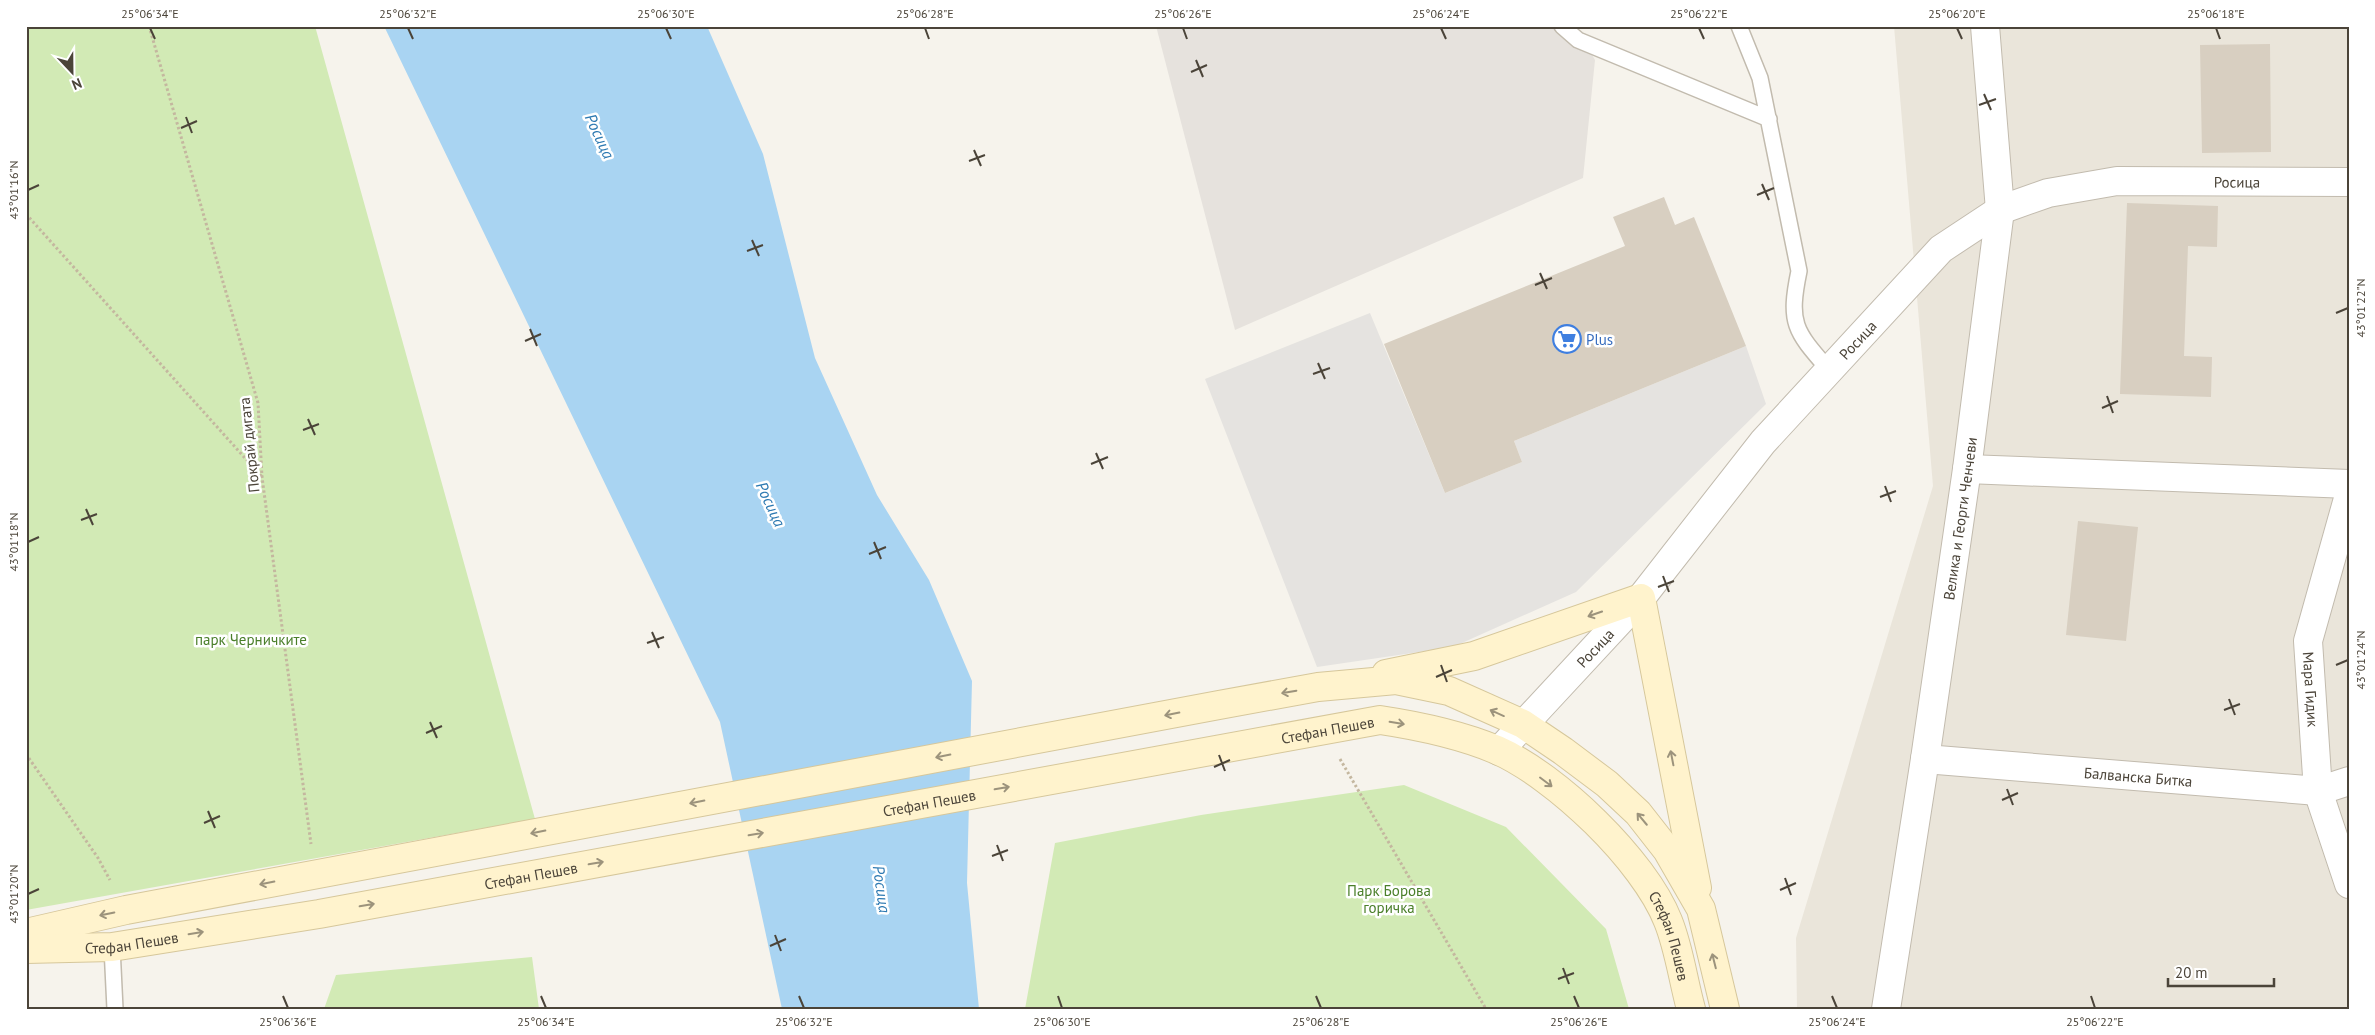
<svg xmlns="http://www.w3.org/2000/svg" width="2375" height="1035" viewBox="0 0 2375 1035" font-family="'PT Sans',sans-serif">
<rect width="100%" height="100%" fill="#f6f3ec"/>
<path fill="#eae5da" d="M1894 26H2349V1009H1797L1796 938 1933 486Z"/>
<path fill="#e6e2dd" d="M1156 26H1576L1595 60 1583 178 1235 330Z"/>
<path fill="#d2eab5" d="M26 26H315L535 819 26 910Z
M1404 785 1506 827 1606 929 1629 1009H1025L1055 843 1201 815Z
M532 957 539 1009H324L336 975Z"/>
<path fill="#e5e3e0" d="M1370 313 1445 493 1522 462 1514 441 1746 346 1766 404 1576 592 1453 647 1317 667 1205 379Z"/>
<path fill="#a9d4f2" d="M384 26H707L763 154 815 358 877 495 929 580 972 681 967 883 979 1009H782L720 722Z"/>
<path fill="#d8cfc1" d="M2270 44 2271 152 2202 153 2200 45Z
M1664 197 1675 225 1694 217 1746 346 1514 441 1522 462 1445 493 1384 344 1625 246 1613 217Z
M2127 203 2218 206 2217 247 2188 246 2184 356 2212 357 2211 397 2120 394Z
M2078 521 2138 527 2126 641 2066 635Z"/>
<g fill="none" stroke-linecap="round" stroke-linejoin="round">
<defs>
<path id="lane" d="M1562 26 1578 40 1769 119
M1739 26 1760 78 1799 271C1788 324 1795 331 1829 370
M112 947 115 1009"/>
<g id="street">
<path d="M1967 469 2349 484"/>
<path id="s1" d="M2349 495 2308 641 2318 791 2349 884"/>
<path id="s2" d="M1499 751 1641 598 1763 442 1941 249 2000 210 2048 193 2117 181 2349 182"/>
<path id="s3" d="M1925 759 2318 791 2349 781"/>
<path id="s4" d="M1886 1009 1925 759 1967 469 2000 210 1985 26"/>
</g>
<g id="secondary">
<path d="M1386 674 1474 656 1641 598 1697 888"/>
<path d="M26 933 126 910 1219 705 1318 687 1396 680 1449 691 1523 724 1563 751 1607 784 1638 813 1667 850 1701 909 1725 1009"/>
<path id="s5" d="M26 949 112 947 319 914 1380 720C1420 726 1459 734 1497 750 1556 776 1644 860 1668 921 1679 948 1683 980 1691 1009"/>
</g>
</defs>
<use href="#lane" stroke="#c2bbae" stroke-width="18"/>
<use href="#street" stroke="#c2bbae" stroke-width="30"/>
<use href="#secondary" stroke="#d6c79b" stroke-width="30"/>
<path stroke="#c4b79f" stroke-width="3" stroke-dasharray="2.5 2.5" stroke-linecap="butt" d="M149 26 258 403 262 477 311 844
M26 214 262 477
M26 754 98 858 110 880
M1340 759 1486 1009"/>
<use href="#lane" stroke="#fff" stroke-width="15"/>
<use href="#street" stroke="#fff" stroke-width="28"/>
<use href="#secondary" stroke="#fff3cd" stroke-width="28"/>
</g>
<defs><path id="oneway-shaft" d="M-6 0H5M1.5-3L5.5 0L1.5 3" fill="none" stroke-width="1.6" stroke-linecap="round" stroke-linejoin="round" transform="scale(1.25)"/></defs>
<g stroke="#9c937c">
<use href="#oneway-shaft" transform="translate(1595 614) rotate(161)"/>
<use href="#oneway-shaft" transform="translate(1289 692) rotate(170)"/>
<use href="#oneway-shaft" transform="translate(1497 713) rotate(-156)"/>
<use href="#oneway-shaft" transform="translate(1172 714) rotate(169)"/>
<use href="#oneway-shaft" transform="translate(1397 723) rotate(9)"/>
<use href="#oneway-shaft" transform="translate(943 756) rotate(169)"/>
<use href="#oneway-shaft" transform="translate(1672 758) rotate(-101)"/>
<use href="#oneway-shaft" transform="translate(1546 782) rotate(37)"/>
<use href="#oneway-shaft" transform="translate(1002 788) rotate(-10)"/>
<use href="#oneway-shaft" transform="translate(697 802) rotate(169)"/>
<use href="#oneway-shaft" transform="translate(1642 819) rotate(-130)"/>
<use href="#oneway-shaft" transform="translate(538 832) rotate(169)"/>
<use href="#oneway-shaft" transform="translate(756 834) rotate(-10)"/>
<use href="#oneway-shaft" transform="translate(596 863) rotate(-10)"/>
<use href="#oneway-shaft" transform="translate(267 883) rotate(169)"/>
<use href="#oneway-shaft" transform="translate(367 905) rotate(-10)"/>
<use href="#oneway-shaft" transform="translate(107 914) rotate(168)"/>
<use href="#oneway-shaft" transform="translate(196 933) rotate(-9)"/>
<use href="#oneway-shaft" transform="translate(1714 961) rotate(-104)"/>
</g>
<path fill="none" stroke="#4b4439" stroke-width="2" d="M150 28 155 39M408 28 413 39M666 28 671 39M925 28 929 39M1183 28 1187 39M1441 28 1446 39M1699 28 1704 39M1957 28 1962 39M2216 28 2220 39M1196 60 1203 77M1191 72 1207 65M1984 94 1991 110M1979 105 1996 99M186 117 192 133M181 128 197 121M974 150 981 166M969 161 985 155M1762 184 1769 200M28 190 39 185M1757 195 1774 188M752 240 759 256M747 251 763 245M1540 273 1547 289M1535 285 1552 278M2336 313 2348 308M530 329 537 346M525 341 541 334M1318 363 1325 379M1313 374 1330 368M2107 396 2113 413M2102 408 2118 401M308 419 315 435M303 430 319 424M1096 453 1103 469M1091 464 1108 457M1885 486 1891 502M1880 497 1896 491M86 509 93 525M81 520 97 514M28 542 39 537M874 542 881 559M869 554 886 547M1663 576 1669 592M1658 587 1674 581M652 632 659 648M647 643 664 637M1441 665 1447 682M2336 665 2348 660M1436 677 1452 670M2229 699 2235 715M2224 710 2240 704M430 722 437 738M426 733 442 726M1219 755 1225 771M1214 767 1230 760M2007 789 2013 805M2002 800 2018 793M208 811 215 828M204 823 220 816M997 845 1003 861M992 856 1008 850M1785 878 1791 895M1780 890 1796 883M28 894 39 889M775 935 781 951M770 946 786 939M1563 968 1569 984M1558 979 1574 973M283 996 288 1008M541 996 546 1008M799 996 804 1008M1058 996 1062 1008M1316 996 1321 1008M1574 996 1579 1008M1832 996 1837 1008M2091 996 2095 1008"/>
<defs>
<symbol id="supermarket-ring" viewBox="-11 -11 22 22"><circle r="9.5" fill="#fff" stroke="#3f7fe0" stroke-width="1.5"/><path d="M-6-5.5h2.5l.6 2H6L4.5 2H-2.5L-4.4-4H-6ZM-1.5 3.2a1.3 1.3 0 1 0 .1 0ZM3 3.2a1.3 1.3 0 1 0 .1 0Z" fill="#3f7fe0"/></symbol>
</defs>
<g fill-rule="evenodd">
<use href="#supermarket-ring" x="1551" y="323" width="32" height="32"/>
</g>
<g text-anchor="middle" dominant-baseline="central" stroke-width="5" stroke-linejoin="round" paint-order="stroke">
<g font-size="15" fill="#4b4439" stroke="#fff">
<text stroke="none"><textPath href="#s2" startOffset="981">Росица</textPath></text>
<text stroke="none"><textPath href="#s2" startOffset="546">Росица</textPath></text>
<text transform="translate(249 445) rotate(-96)">Покрай дигата</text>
<text stroke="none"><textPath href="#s4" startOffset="496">Велика и Георги Ченчеви</textPath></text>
<text stroke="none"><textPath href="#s2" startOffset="141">Росица</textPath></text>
<text stroke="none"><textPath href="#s1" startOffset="200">Мара Гидик</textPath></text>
<text stroke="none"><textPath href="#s5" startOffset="1321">Стефан Пешев</textPath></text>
<text stroke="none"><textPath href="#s3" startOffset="214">Балванска Битка</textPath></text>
<text stroke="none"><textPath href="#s5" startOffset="916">Стефан Пешев</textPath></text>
<text stroke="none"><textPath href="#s5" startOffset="511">Стефан Пешев</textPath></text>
<text stroke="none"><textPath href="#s5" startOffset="1756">Стефан Пешев</textPath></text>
<text stroke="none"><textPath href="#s5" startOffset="106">Стефан Пешев</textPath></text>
</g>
<g font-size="15" fill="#366cbe" stroke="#fff" text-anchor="start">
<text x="1586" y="339">Plus</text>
</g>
<g font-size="15" fill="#4a7f2a" stroke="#fff">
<text x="251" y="639">парк Черничките</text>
<text x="1389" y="890">Парк Борова<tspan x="1389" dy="17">горичка</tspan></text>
</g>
<g font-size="16" font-style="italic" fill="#2e7ab2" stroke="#fff">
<text transform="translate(600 136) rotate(65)">Росица</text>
<text transform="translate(771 504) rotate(65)">Росица</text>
<text transform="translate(882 889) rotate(82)">Росица</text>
</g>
</g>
<rect width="2375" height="1035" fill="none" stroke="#ffffff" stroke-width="55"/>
<g transform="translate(72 72) rotate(158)" stroke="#ffffff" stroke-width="4" paint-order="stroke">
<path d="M0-4L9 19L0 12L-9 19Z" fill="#4b4439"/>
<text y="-8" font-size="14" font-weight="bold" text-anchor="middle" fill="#4b4439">N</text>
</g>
<path d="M2168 978v8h106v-8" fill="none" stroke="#4b4439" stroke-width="2.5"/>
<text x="2175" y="978" font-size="15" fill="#4b4439" stroke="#ffffff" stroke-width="4" paint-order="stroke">20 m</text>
<rect x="28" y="28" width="2320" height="980" fill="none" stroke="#4b4439" stroke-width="2"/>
<g font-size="12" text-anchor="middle" fill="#4b4439">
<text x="150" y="18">25°06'34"E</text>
<text x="408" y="18">25°06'32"E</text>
<text x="666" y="18">25°06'30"E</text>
<text x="925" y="18">25°06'28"E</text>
<text x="1183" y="18">25°06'26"E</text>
<text x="1441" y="18">25°06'24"E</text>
<text x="1699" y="18">25°06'22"E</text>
<text x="1957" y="18">25°06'20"E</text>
<text x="2216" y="18">25°06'18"E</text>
<text transform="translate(14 190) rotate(-90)" y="4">43°01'16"N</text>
<text transform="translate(2361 308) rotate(-90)" y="4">43°01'22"N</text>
<text transform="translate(14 542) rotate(-90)" y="4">43°01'18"N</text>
<text transform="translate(2361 660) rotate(-90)" y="4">43°01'24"N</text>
<text transform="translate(14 894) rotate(-90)" y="4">43°01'20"N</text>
<text x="288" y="1026">25°06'36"E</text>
<text x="546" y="1026">25°06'34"E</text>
<text x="804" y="1026">25°06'32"E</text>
<text x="1062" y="1026">25°06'30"E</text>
<text x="1321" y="1026">25°06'28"E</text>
<text x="1579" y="1026">25°06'26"E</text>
<text x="1837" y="1026">25°06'24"E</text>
<text x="2095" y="1026">25°06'22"E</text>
</g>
</svg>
